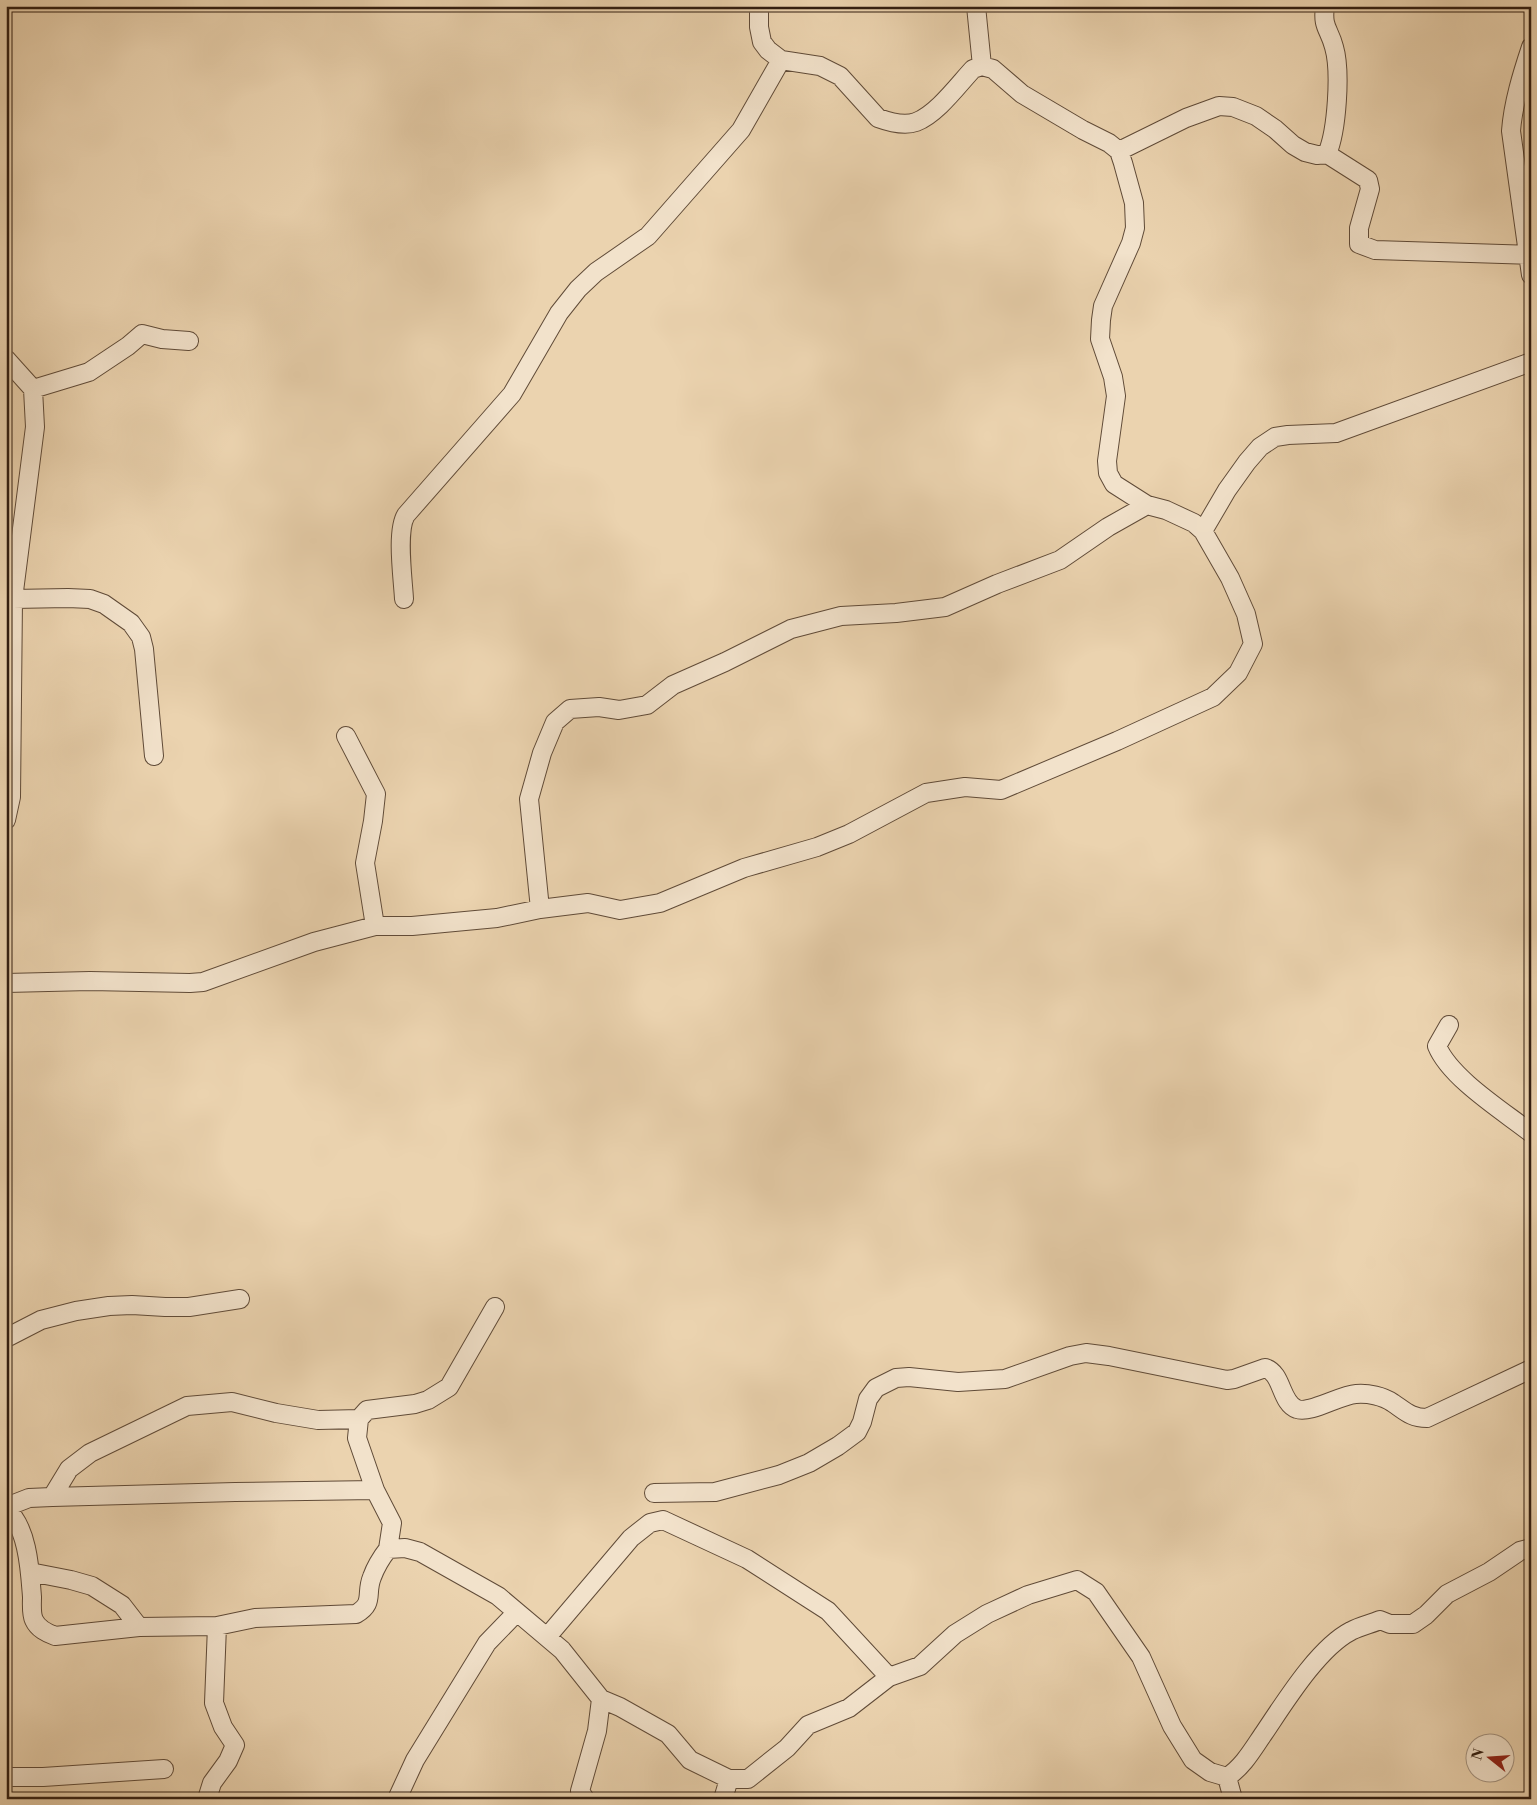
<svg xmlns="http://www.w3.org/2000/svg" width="1537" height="1805" viewBox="0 0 1537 1805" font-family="'Libre Bodoni',serif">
<rect width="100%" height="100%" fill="#ebd3af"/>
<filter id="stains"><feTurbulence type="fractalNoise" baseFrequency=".004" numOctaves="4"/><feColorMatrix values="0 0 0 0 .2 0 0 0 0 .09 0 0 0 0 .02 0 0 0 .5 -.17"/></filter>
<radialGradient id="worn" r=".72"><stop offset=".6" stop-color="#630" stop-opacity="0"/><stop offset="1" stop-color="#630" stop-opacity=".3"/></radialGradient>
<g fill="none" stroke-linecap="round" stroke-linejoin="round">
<defs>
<path id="minor" d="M976 6 982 66
M1325 6C1322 28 1329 28 1334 47 1341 71 1337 131 1327 154
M1531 47C1522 74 1513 103 1511 131L1531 275
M1119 151 1186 118 1219 106 1233 107 1256 116 1275 129 1293 145 1305 152 1317 155 1327 154 1368 180 1370 189 1359 228V244L1375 250 1531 255
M6 359 33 389 35 427 13 599 11 797 6 820
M33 389 89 372 128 346 142 334 162 339 189 341
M1203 531 1227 490 1247 462 1260 447 1275 437 1288 435 1336 433 1531 362
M13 599 68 598 90 599 104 604 131 623 141 637 144 649 154 756
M404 599C403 579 396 531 406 515L512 394 559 313 578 289 596 272 648 236 741 130 781 60
M346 736 376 794 373 821 365 863 375 926H412L497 918 540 909 588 903 620 910 660 903 744 868 817 847 849 834 926 793 965 787 1001 790 1117 741 1213 697 1238 673 1253 644 1246 614 1230 578 1203 531 1194 523 1166 510 1147 505 1114 484 1108 473 1107 461 1116 396 1113 377 1100 339 1101 320 1103 306 1131 243 1135 228 1134 203 1123 163 1119 151 1109 143 1083 130 1022 94 993 69 982 66 973 69C958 85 937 114 916 122 905 126 889 122 878 118L840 76 820 66 781 60 768 50 762 42 759 27V6
M540 909 529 799 542 753 555 722 570 709 599 707 619 710 647 705 673 685 725 662 791 629 841 616 896 613 945 607 997 584 1060 560 1108 527 1147 505
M6 983 90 981 190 983 203 982 314 942 375 926
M1449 1025 1437 1046C1450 1078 1503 1111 1531 1133
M6 1338 41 1320 76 1311 109 1306 132 1305 165 1307H189L240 1299
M654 1493 715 1492 779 1475 809 1463 838 1446 857 1432 862 1422 868 1399 876 1388 896 1378 909 1377 958 1382 1005 1379 1070 1356 1086 1353 1109 1356 1227 1380 1234 1379 1265 1368C1283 1373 1280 1403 1297 1409 1310 1414 1340 1395 1356 1394 1368 1393 1383 1396 1393 1403 1405 1411 1411 1418 1427 1418L1531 1369
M52 1497 69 1469 90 1453 187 1406 232 1402 276 1413 318 1420 359 1419
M6 1507 29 1498 52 1497 235 1492 375 1490
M6 1509C28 1527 30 1571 32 1597 32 1604 31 1614 34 1620 38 1629 47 1633 55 1636L139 1627 217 1626 255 1618 356 1614C375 1603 365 1594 372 1577 376 1566 381 1558 388 1549L405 1548 420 1552 498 1596 562 1650 601 1699 620 1707 668 1734 690 1760 729 1779H748L787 1748 808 1725 849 1708 889 1677 920 1666 955 1634 987 1614 1028 1595 1077 1580 1096 1592 1141 1657 1172 1726 1193 1760 1210 1772 1227 1777C1243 1767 1253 1749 1264 1733 1285 1702 1318 1648 1351 1631 1360 1626 1371 1624 1380 1620L1390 1624H1413L1426 1615 1447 1594 1489 1572 1520 1551 1531 1548
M388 1549 392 1523 375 1490 357 1438 359 1419 367 1410 415 1404 428 1400 449 1387 495 1307
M30 1572 71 1580 92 1586 122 1605 139 1627
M547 1637 631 1538 650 1523 663 1520 747 1559 828 1611 889 1677
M6 1777H43L164 1769
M1227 1777 1233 1799
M207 1799 212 1783 228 1761 235 1745 223 1727 214 1703 217 1626
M397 1799 415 1760 487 1643 517 1612
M585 1799 580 1791 597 1731 601 1699
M723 1799 729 1779"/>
</defs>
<use href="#minor" stroke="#604b38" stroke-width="20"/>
<use href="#minor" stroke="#f2e2cb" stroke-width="18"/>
</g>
<rect width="1537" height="1805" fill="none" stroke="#ebd3af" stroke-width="25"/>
<rect x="8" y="8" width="1522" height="1790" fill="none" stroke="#321e11" stroke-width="2.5"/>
<rect x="12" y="12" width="1512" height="1780" fill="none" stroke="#321e11"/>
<g transform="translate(1490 1758) rotate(287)"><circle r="24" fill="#f2e2cb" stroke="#a59481"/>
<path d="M0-4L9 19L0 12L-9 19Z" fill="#8f2418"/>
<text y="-8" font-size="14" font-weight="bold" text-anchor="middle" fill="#321e11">N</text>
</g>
<rect width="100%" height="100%" filter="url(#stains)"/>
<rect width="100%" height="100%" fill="url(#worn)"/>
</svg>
